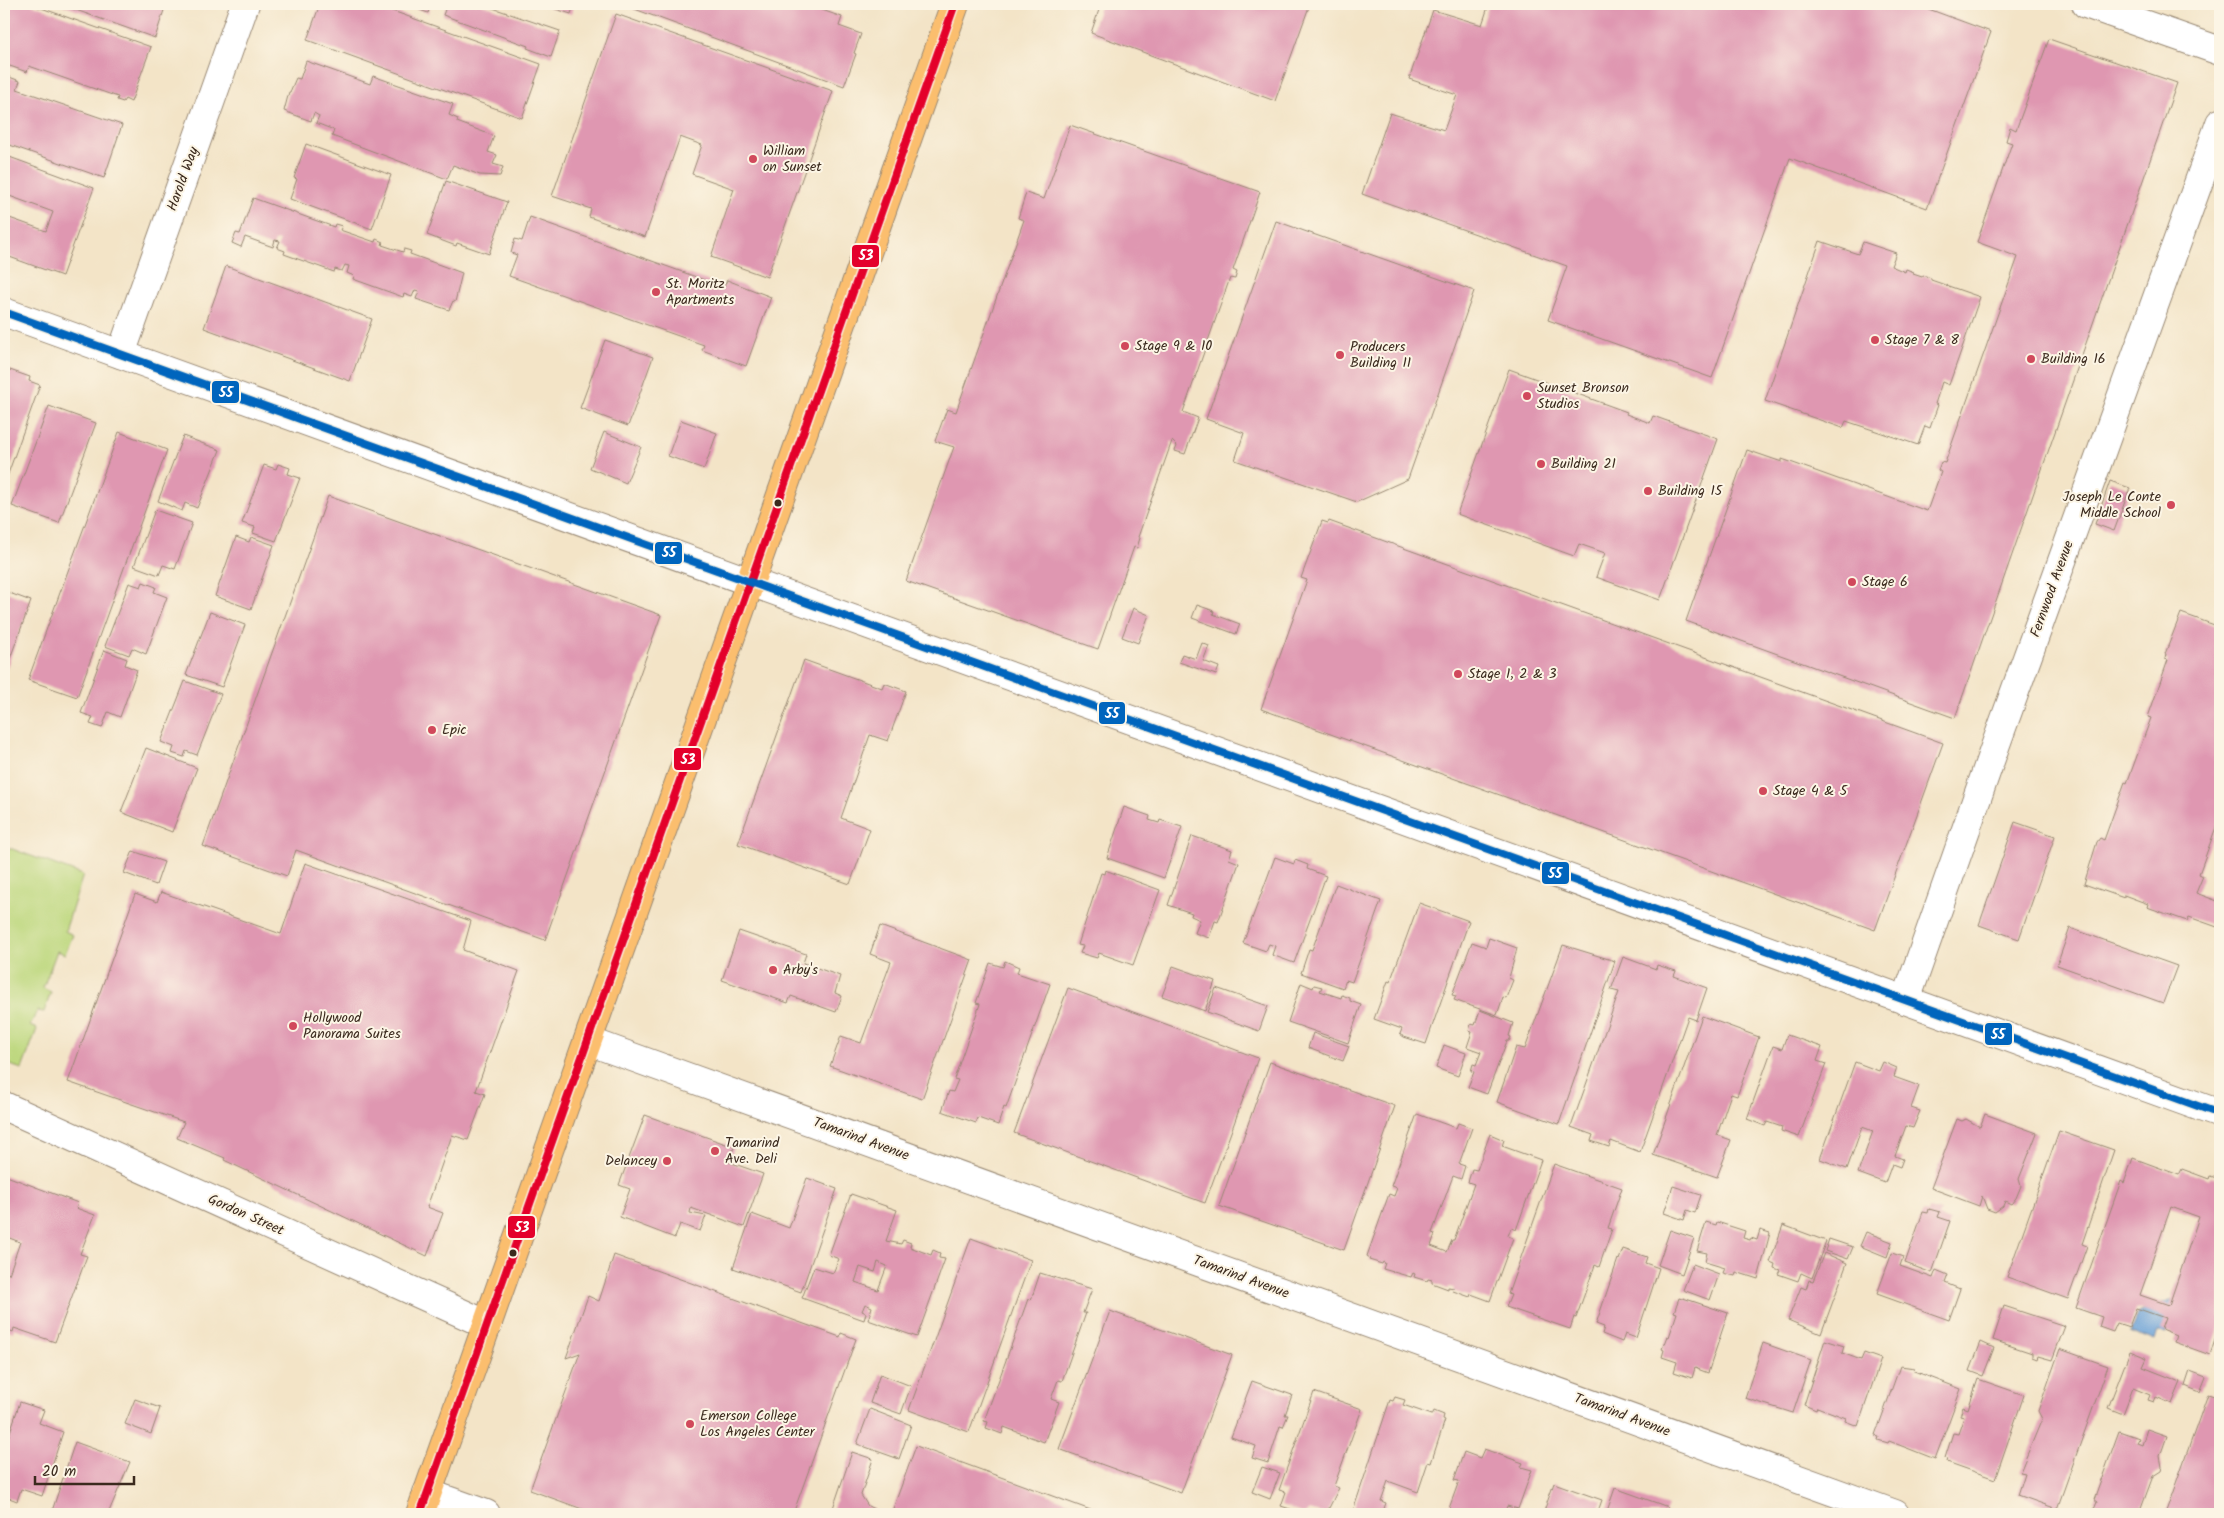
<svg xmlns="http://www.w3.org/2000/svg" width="2224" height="1518" viewBox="0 0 2224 1518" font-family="Kalam,sans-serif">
<rect width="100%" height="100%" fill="#fcf5e5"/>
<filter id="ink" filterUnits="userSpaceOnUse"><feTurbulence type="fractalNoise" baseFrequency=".02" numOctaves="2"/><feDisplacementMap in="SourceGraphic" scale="10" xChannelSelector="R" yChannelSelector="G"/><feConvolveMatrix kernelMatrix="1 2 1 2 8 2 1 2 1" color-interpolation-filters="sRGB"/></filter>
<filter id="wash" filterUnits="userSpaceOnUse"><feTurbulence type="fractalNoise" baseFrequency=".0096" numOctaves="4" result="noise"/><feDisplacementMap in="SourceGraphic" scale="20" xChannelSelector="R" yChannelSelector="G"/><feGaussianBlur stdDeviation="1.12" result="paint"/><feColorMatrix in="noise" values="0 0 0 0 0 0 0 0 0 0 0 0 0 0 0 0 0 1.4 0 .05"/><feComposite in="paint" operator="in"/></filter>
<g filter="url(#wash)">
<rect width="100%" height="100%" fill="#f3e4c7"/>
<path fill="#bcd77c" stroke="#7c804d" d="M4 846 83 875 65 931 73 935 65 954 57 951 43 988 51 992 44 1012 37 1011 30 1026 37 1029 22 1069 4 1063Z"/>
<path fill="#6aa1d8" stroke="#52667b" d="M2180 1299 2166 1333 2158 1332 2155 1342 2130 1332 2138 1313 2169 1300Z"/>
<g id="blocks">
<path fill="#df97b1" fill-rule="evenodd" d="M4 4H30L151 47 131 102 125 99 123 102 117 100 118 97 29 66 27 72 4 64Z
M59 4H166L155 38Z
M320 4H373L541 64 522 118 307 40Z
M404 4H431L428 13Z
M447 4H481L560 31 551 57 527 48 528 46 443 15Z
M540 4H574L571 14Z
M621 4H805L842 17 839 26 861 34 854 53 856 54 844 86Z
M1101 4H1310L1275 101 1091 33Z
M1489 4H1915L1991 32 1927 208 1790 158 1712 378 1548 320 1567 266 1362 194 1390 113 1444 130 1457 95 1409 79 1433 10 1482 25Z
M616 14 833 91 767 277 711 257 734 189 692 174 702 145 680 137 645 237 589 217 591 209 552 196Z
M2049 39 2177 83 1955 718 1686 621 1747 450 1782 462V459L1927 511 1941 472 1938 470 1941 462 1945 463 2018 257 1977 242 2012 143 2006 141 2010 127 2016 130Z
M306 61 370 84 373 76 453 104 449 115 458 119 457 122 494 136 488 152 497 155 493 164 503 167 500 176 480 175 453 165 447 179 332 136 334 130 316 123 319 116 314 113 311 121 284 111 289 92H290L296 78 300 79Z
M4 75 20 81 17 89 122 125 104 178 4 143Z
M1070 125 1260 192 1233 270 1237 272 1235 279 1230 278 1183 412 1198 418 1185 454 1175 451 1177 446 1172 441 1138 537 1140 538 1137 548 1134 547 1098 649 906 581 954 447 935 441 947 409 956 412 1024 220 1018 218 1026 193 1044 199Z
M306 144 391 175 372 229 290 199 297 179 294 178Z
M4 155 94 188 62 276 4 255V216L46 231 53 212 4 194Z
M446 181 507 202 489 254 457 243 456 246 427 235Z
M253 198 334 227 335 224 342 226 340 230 375 242 376 239 383 242 382 245 403 252 404 249 411 251 410 254 462 273 455 302 453 301 449 310 416 299 419 291 415 290 412 297 404 294 403 297 353 279 354 276 347 273 349 266 345 265 342 271 335 269 334 272 284 254 285 251 277 248 280 241 275 240 273 247 245 237 241 247 232 243 236 233 240 234Z
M530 217 724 287 727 280 771 297 746 366 702 350 704 345 509 276 517 255 511 253 515 239 522 241Z
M1276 221 1474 291 1408 479 1357 502 1235 460 1244 433 1206 419Z
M1820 241 1858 254 1863 242 1896 253 1891 266 1905 272 1906 269 1914 272 1913 274 1922 277 1923 275 1931 278V280L1980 297 1949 385 1942 382 1935 404 1938 405 1930 428 1925 426 1918 445 1846 421 1843 428 1765 401Z
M226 266 372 319 350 381 204 328Z
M605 340 653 357 628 426 580 408Z
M4 368 30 377 29 381 40 385 4 485Z
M1509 369 1627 412 1626 414 1650 423 1653 416 1718 439 1660 600 1596 577 1605 553 1579 544 1574 556 1457 514Z
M49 406 96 423 59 523 12 506Z
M681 420 717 433 704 469 668 456Z
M119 432 167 450 77 697 28 680Z
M604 432 641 447 626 483 590 468Z
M183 436 220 450 197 508 185 503 182 511 158 501Z
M278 464 290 468 288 474 300 478 276 541 253 533 255 527 242 523 264 465 276 469Z
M2110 481 2130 488 2114 531 2095 524Z
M328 496 661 615 545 940 296 850 287 876 203 846Z
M155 510 192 523 175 569 163 565 159 575 134 566Z
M1322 521 1328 523 1329 521 1943 743 1875 930 1261 709 1307 580 1301 578Z
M236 537 249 542 251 537 274 545 251 609 215 596Z
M143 582 156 587 154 592 167 597 146 654 132 648 129 655 105 646 129 583 141 587Z
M4 591 31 601 4 675Z
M1197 605 1214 611 1213 614 1240 624 1236 634 1192 618Z
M1133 608 1149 615 1138 643 1122 637Z
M210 612 245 625 222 687 186 675Z
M2181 613 2220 627V816L2199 874 2203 876 2196 893 2220 902V928L2189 917 2187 921 2147 907 2148 904 2124 895V898L2084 884 2097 842 2100 838 2104 840 2125 782 2127 783 2151 718 2148 717 2168 660 2165 659 2166 654H2165Z
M1202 643 1209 646 1203 661 1219 667 1216 675 1179 662 1182 654 1196 659Z
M104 650 127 659 125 665 137 670 120 717 108 712 102 728 90 724 93 717 81 713Z
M804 660 882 688 884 683 906 691 888 741 870 735 841 818 870 829 850 884 738 844Z
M185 681 221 694 197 755 186 751 184 757 172 753 174 747 161 742Z
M146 748 197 768 172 832 121 812Z
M1124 807 1150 816 1149 820 1159 823 1160 820 1182 827 1164 878 1107 858Z
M2015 822 2055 836 2019 939 1979 925Z
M1192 836 1232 850 1229 859 1239 863 1218 922 1215 921 1209 938 1195 933 1200 920 1191 916 1192 913 1168 905Z
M133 851 164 862 156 885 124 873Z
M1275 857 1294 864 1295 860 1308 865 1307 869 1326 876 1294 963 1272 955 1275 946 1269 944 1266 951 1243 943Z
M305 863 471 921 463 950 519 971 476 1091 485 1094 468 1140 452 1135 427 1207 443 1213 427 1256 224 1160 225 1158 177 1138 184 1122 68 1082 135 894 157 902 161 892 281 934Z
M1105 870 1160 890 1133 965 1099 953 1097 958 1080 953 1083 946 1078 945 1101 873 1104 874Z
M1336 884 1381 901 1352 982 1346 980 1343 988 1301 973 1309 949 1312 950Z
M1419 903 1469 921 1426 1044 1404 1037 1400 1034 1402 1029 1374 1019 1388 981 1390 982Z
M880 926 972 960 922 1099 830 1066 841 1036 861 1043 891 962 870 954Z
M2070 928 2177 966 2163 1003 2057 965Z
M739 931 806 954 803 963 840 976 835 993 842 996 836 1012 791 996 788 1003 722 980Z
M1489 938 1517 948 1509 978 1513 980 1506 998 1503 997 1497 1015 1454 1000 1456 996 1452 995 1472 942 1486 947Z
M1563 945 1615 961 1559 1124 1497 1102 1516 1047 1525 1049Z
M1623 957 1656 969 1657 965 1676 971 1674 976 1707 988 1696 1020 1688 1017 1640 1152 1611 1141 1609 1147 1591 1141 1593 1135 1571 1127 1619 992 1611 990Z
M1005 961 1019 967 1017 973 1050 984 1006 1108 1004 1107 998 1125 978 1118 976 1123 942 1111 949 1091 953 1092 958 1080 954 1079 980 1004 976 1003 990 963 1003 967Z
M1173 966 1215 981 1205 1011 1162 996Z
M1301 983 1313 988 1314 985 1322 987 1320 991 1341 998 1342 995 1350 998V1001L1361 1005 1348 1043 1288 1022Z
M1068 988 1258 1058 1205 1203 1014 1133Z
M1216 988 1268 1006 1259 1031 1207 1012Z
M1480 1010 1513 1023 1509 1036 1511 1037 1509 1041H1507L1487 1094 1468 1087 1474 1072 1471 1071 1473 1064 1476 1065 1481 1052 1467 1047 1472 1032 1469 1031 1471 1024 1475 1025Z
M1702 1016 1759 1037 1737 1096 1731 1094 1717 1135 1731 1140 1717 1177 1653 1155Z
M1313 1033 1349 1046 1343 1061 1308 1048Z
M1787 1035 1822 1047 1817 1061 1826 1064 1799 1137 1781 1131 1782 1127 1767 1122 1765 1126 1747 1119 1773 1046 1782 1049Z
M1444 1045 1466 1053 1458 1076 1436 1068Z
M1270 1062 1395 1106 1344 1250 1219 1206Z
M1855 1062 1879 1071 1883 1062 1897 1068 1894 1077 1919 1086 1911 1108 1920 1111 1913 1128 1906 1126 1895 1156 1903 1159 1900 1167 1892 1164 1885 1183 1858 1173 1873 1131 1862 1127 1847 1169 1820 1159Z
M1417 1114 1456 1128 1458 1123 1472 1128 1459 1164 1465 1166 1461 1179 1453 1176 1432 1233 1435 1234 1431 1246 1447 1252 1452 1240H1454L1474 1184 1468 1182 1472 1169 1477 1170 1490 1134 1504 1140 1502 1146 1541 1160 1516 1230 1511 1228 1508 1236 1513 1238 1490 1301 1471 1294 1470 1297 1453 1291 1454 1288 1448 1287V1289L1432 1283V1280L1428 1279 1427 1281 1414 1277 1415 1274 1413 1273 1411 1277 1383 1269 1385 1263 1383 1262 1382 1264 1369 1260 1370 1258 1367 1256 1389 1194 1394 1196 1397 1188 1391 1186Z
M1985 1114 2037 1133 2019 1179 2021 1186 2016 1198 2011 1204 2005 1201 2003 1206 1995 1212 1987 1209 1982 1196 1979 1206 1931 1188 1957 1119 1962 1121 1966 1119 1980 1127Z
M645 1115 734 1147 729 1162 763 1174 744 1227 691 1208 690 1213 706 1216 700 1231 680 1224 675 1238 620 1217 630 1189 619 1185Z
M2059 1131 2114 1150 2082 1244 2087 1246 2068 1299 2007 1277Z
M2133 1158 2179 1175 2182 1169 2209 1179 2210 1176 2220 1179V1325L2210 1355 2174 1342 2176 1335 2161 1329 2165 1318 2136 1308 2129 1327 2117 1323 2113 1332 2099 1327 2102 1317 2076 1308 2121 1181 2124 1183ZM2171 1207 2199 1217 2169 1305 2140 1295Z
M1554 1164 1622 1188 1608 1228 1612 1229 1599 1267 1595 1265 1576 1318 1574 1317 1570 1329 1506 1307 1511 1295 1508 1294Z
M4 1175 78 1203 76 1208 95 1215 80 1254 87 1256 55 1342 14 1328 13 1332 4 1328V1272L9 1274 20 1242 4 1236Z
M807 1178 837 1189 801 1292 733 1268 752 1214 789 1228Z
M1673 1186 1701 1195 1695 1213 1687 1210 1684 1220 1664 1213Z
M851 1194 897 1210 886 1241 901 1244 903 1240 911 1243 910 1247 931 1255 933 1250 940 1253 939 1258 945 1259 917 1337 868 1320 872 1307 865 1304 862 1311 866 1313 864 1320 802 1298 814 1267 833 1273 839 1259 829 1255ZM878 1262 887 1266 878 1290 855 1282 860 1267 875 1272Z
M1929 1209 1940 1212 1938 1217 1950 1221 1932 1273 1905 1263 1923 1212 1928 1213Z
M1706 1222 1716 1225 1717 1222 1745 1231 1743 1238 1750 1240 1751 1238 1757 1240 1760 1230 1770 1233 1758 1279 1736 1272 1735 1276 1723 1273 1725 1268 1705 1262 1707 1253 1697 1251Z
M1783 1225 1826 1241 1812 1278 1801 1273 1798 1281 1778 1274 1780 1270 1774 1268 1775 1264 1770 1262Z
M1670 1230 1694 1238 1682 1274 1658 1265Z
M1866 1232 1892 1242 1887 1257 1860 1246Z
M971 1238 1031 1260 969 1432 909 1410Z
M1829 1239 1853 1247 1848 1259 1825 1251Z
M1623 1249 1647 1257 1645 1263 1659 1268 1636 1338 1625 1334 1622 1342 1602 1334 1604 1327 1596 1324 1618 1259 1619 1260Z
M1824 1253 1847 1263 1821 1334 1788 1320 1801 1287 1806 1289 1809 1280 1813 1281Z
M1892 1253 1903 1257 1900 1266 1933 1278 1936 1270 1948 1275 1945 1283 1960 1289 1949 1320 1877 1294Z
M614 1255 840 1337 841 1333 856 1339 793 1514H596L530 1490 580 1353 566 1358 588 1296 599 1301Z
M1693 1264 1719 1274 1710 1300 1683 1290Z
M1040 1273 1092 1289 1083 1313H1086L1062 1381 1058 1380 1051 1399 1059 1402 1044 1442 1004 1427 1002 1434 986 1428 988 1422 984 1421 1028 1299 1031 1300Z
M1679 1298 1682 1299 1683 1298 1728 1313 1708 1373 1695 1368 1692 1378 1674 1372 1677 1362 1662 1357 1664 1350 1662 1349 1667 1336 1669 1337 1677 1313 1674 1312Z
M2004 1306 2065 1326 2052 1360 2038 1356 2037 1359 2032 1357V1353L1993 1340Z
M1110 1311 1232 1355 1181 1493 1059 1449Z
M1825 1340 1844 1346 1842 1353 1861 1360 1864 1353 1881 1359 1858 1426 1845 1421 1846 1418 1817 1407 1816 1410 1804 1405Z
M1981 1342 1994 1348 1983 1376 1970 1371Z
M1763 1343 1811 1360 1793 1413 1745 1398Z
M2060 1349 2108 1366 2057 1509 2018 1495 2025 1473 2020 1472 2042 1419 2038 1411Z
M2130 1351 2147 1358 2143 1367 2181 1382 2172 1404 2156 1397 2154 1402 2148 1400 2150 1395 2133 1388 2123 1414 2108 1408Z
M1900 1366 1915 1368 1914 1371 1961 1389 1935 1459 1889 1441 1888 1443 1878 1440 1879 1437 1875 1436Z
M2190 1371 2206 1377 2200 1392 2185 1386Z
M880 1374 911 1386 901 1414 870 1403Z
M1978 1379 2024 1395 1995 1479 1947 1462 1948 1459 1945 1458 1953 1433 1958 1434 1964 1417 1960 1416 1963 1407 1968 1409Z
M1252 1381 1292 1395 1285 1415H1288L1283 1427 1280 1426 1268 1463 1252 1458 1256 1446 1231 1437Z
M1314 1392 1362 1409 1334 1486 1339 1488 1326 1514 1309 1510 1305 1514 1281 1506 1286 1492 1279 1490Z
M2208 1394 2220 1398V1514H2165Z
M1395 1397 1405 1400 1403 1405 1432 1415 1434 1411 1444 1415 1443 1419 1445 1420 1431 1463 1428 1462 1418 1492 1388 1481 1381 1501 1386 1503 1382 1514H1352L1390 1400 1393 1401Z
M135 1399 160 1408 151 1434 125 1424Z
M20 1402 44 1410 39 1423 63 1432 42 1496 21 1489 17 1501 4 1496V1450Z
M870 1409 911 1425 899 1459 857 1444Z
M2147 1429 2167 1436 2160 1456 2162 1467 2161 1471 2153 1476 2139 1514H2095L2093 1512 2097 1502 2094 1500 2119 1431 2139 1438 2137 1443 2142 1445Z
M75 1442 130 1462 108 1514H51Z
M916 1446 1096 1512 1095 1514H891Z
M1484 1449 1523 1463 1521 1467 1532 1470 1518 1509 1507 1506 1504 1514H1447L1459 1481 1454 1480 1464 1452 1480 1458Z
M852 1452 873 1459 861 1495 868 1506 874 1509 872 1514H831Z
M1262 1467 1280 1473 1270 1499 1252 1492Z
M1554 1483 1602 1500 1597 1514H1543Z
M1615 1488 1668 1507 1665 1514H1606Z"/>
</g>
</g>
<g filter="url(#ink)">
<use href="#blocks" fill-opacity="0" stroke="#978772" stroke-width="1"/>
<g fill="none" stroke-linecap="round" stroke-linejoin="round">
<defs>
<path id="minor" d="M121 354 245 4
M1906 1000 1996 744 2220 123
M588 1041 1895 1514
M4 1106 488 1325
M427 1493 486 1514"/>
<path id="tertiary" d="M2086 4 2220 51
M4 312 2220 1114"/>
<path id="primary" d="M420 1514 955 4"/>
</defs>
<use href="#minor" stroke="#978772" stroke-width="30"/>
<use href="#tertiary" stroke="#978772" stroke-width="30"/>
<use href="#primary" stroke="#978772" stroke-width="30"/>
<use href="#minor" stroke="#fff" stroke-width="28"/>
<use href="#tertiary" stroke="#fff" stroke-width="28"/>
<use href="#primary" stroke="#fbbe6e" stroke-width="28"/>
<defs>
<path id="bus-1" d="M420 1514 955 4"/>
<path id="bus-2" d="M4 312 2220 1114"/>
</defs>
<use href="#bus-1" stroke="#fcf5e5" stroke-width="11"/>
<use href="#bus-2" stroke="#fcf5e5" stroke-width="11"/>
<use href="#bus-1" stroke="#e4002b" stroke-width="8"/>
<use href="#bus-2" stroke="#0065bd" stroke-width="8"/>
</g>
</g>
<g fill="#d1495b" stroke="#fcf5e5" stroke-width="2">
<circle cx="753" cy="159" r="5"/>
<circle cx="656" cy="292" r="5"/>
<circle cx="1875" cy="340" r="5"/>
<circle cx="1125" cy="346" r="5"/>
<circle cx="1340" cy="355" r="5"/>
<circle cx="2031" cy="359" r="5"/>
<circle cx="1527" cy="396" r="5"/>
<circle cx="1541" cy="464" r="5"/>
<circle cx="1648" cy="491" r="5"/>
<circle cx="2171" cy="505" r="5"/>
<circle cx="1852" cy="582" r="5"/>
<circle cx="1458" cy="674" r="5"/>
<circle cx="432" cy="730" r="5"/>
<circle cx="1763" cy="791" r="5"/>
<circle cx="773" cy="970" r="5"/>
<circle cx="293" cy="1026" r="5"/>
<circle cx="715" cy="1151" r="5"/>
<circle cx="667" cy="1161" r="5"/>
<circle cx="690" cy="1424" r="5"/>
</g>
<g fill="#3b2a1e" stroke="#fcf5e5" stroke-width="2">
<circle cx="778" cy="503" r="4.5"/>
<circle cx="513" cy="1253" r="4.5"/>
</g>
<g text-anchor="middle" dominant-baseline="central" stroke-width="4" stroke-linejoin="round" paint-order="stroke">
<g font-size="14" fill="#3b2a1e" stroke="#fcf5e5" text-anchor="start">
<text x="763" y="151">William<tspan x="763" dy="16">on Sunset</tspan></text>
<text x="666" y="284">St. Moritz<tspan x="666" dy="16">Apartments</tspan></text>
<text x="1885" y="340">Stage 7 &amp; 8</text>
<text x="1135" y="346">Stage 9 &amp; 10</text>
<text x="1350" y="347">Producers<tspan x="1350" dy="16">Building 11</tspan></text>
<text x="2041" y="359">Building 16</text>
<text x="1537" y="388">Sunset Bronson<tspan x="1537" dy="16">Studios</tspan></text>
<text x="1551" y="464">Building 21</text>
<text x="1658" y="491">Building 15</text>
<text x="2161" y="497" text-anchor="end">Joseph Le Conte<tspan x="2161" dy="16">Middle School</tspan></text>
<text x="1862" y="582">Stage 6</text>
<text x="1468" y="674">Stage 1, 2 &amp; 3</text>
<text x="442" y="730">Epic</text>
<text x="1773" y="791">Stage 4 &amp; 5</text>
<text x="783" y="970">Arby's</text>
<text x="303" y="1018">Hollywood<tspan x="303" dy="16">Panorama Suites</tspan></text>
<text x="725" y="1143">Tamarind<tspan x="725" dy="16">Ave. Deli</tspan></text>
<text x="657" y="1161" text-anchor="end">Delancey</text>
<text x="700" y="1416">Emerson College<tspan x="700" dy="16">Los Angeles Center</tspan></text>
</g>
<g font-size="14" fill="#3b2a1e" stroke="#fcf5e5">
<text transform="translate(183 179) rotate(-70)">Harold Way</text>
<text transform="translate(2052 589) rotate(-70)">Fernwood Avenue</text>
<text transform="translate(861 1139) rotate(20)">Tamarind Avenue</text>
<text transform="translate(246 1215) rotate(24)">Gordon Street</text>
<text transform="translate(1241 1277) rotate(20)">Tamarind Avenue</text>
<text transform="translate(1622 1415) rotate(20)">Tamarind Avenue</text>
</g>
</g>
<g stroke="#fcf5e5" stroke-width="2">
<rect x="851" y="244" width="29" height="24" rx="5" fill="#e4002b"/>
<rect x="211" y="380" width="29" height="24" rx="5" fill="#0065bd"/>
<rect x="654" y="541" width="29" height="24" rx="5" fill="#0065bd"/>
<rect x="1098" y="701" width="28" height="24" rx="5" fill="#0065bd"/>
<rect x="673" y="747" width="29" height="24" rx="5" fill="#e4002b"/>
<rect x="1541" y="861" width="29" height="24" rx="5" fill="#0065bd"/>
<rect x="1984" y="1022" width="29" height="24" rx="5" fill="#0065bd"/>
<rect x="507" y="1215" width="29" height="24" rx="5" fill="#e4002b"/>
</g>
<g font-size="14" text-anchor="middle" font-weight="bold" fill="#fff">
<text x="866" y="260">53</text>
<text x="226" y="397">55</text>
<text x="669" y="557">55</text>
<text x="1112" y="718">55</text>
<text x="688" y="764">53</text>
<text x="1555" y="878">55</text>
<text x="1998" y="1039">55</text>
<text x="522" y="1232">53</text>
</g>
<rect width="2224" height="1518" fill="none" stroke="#fcf5e5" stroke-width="20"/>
<path d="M35 1476v8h99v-8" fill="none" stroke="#3b2a1e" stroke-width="2.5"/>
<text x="42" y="1476" font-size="15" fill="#3b2a1e" stroke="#fcf5e5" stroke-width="4" paint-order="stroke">20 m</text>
</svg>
